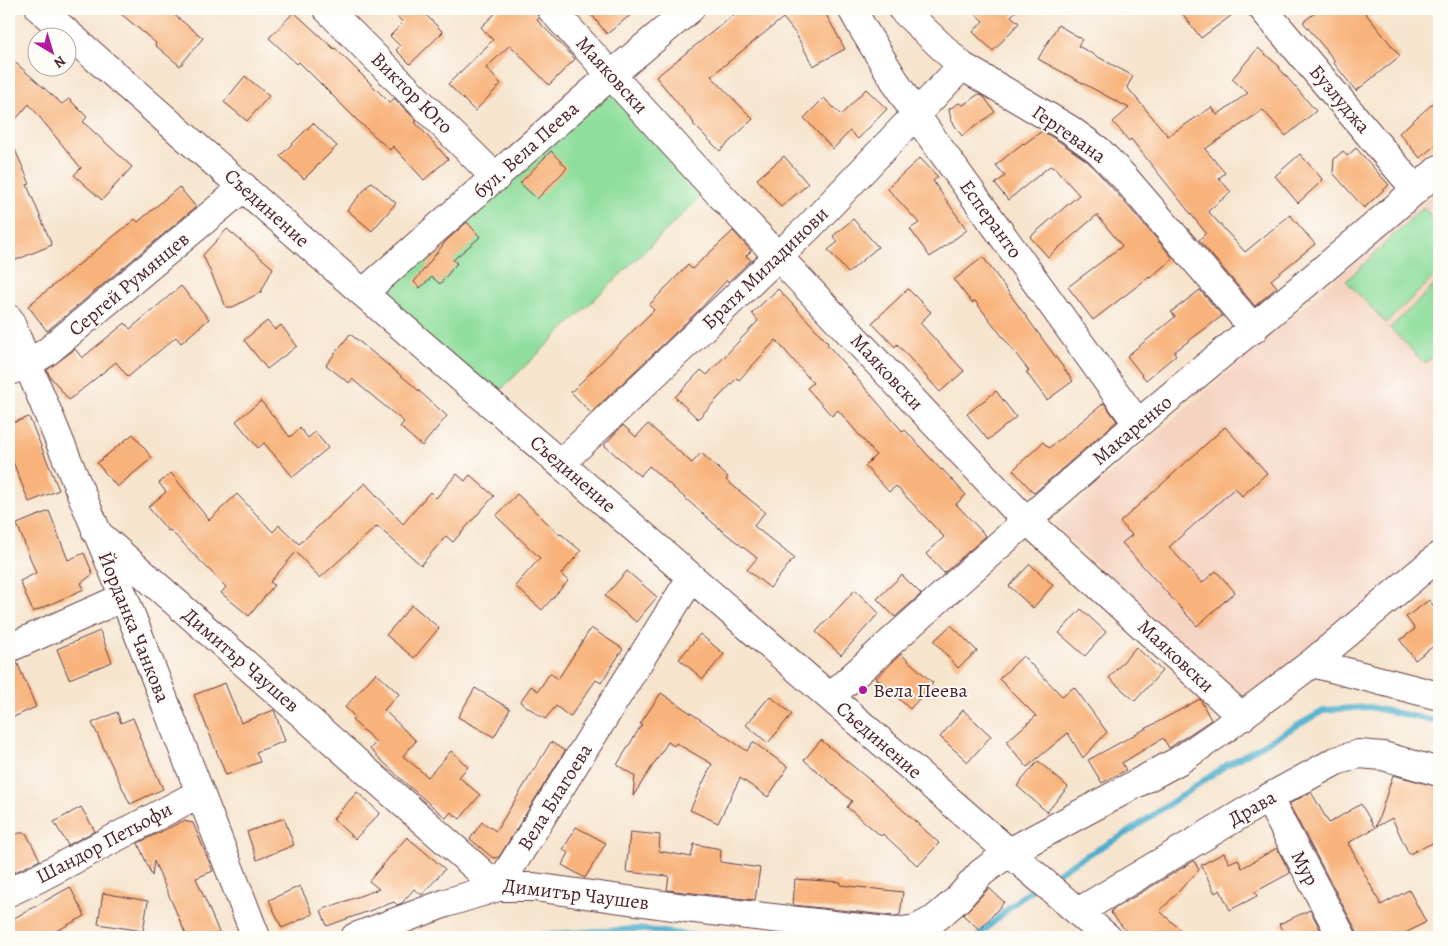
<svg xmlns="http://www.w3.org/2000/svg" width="1448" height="946" viewBox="0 0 1448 946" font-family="Alegreya,serif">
<rect width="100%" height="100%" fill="#fdfcf7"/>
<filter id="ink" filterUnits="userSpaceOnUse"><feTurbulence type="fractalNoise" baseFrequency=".02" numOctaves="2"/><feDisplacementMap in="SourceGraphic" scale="10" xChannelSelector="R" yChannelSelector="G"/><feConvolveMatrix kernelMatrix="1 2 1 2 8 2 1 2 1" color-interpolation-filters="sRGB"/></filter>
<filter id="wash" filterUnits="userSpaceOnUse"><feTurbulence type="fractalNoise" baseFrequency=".0096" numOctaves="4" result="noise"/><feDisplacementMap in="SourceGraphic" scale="20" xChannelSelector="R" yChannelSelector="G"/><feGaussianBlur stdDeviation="1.12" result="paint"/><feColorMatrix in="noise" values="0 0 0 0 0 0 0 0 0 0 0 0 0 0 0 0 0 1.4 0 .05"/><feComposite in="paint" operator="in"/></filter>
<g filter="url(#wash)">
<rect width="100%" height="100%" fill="#f6e4cd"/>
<path fill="#f5d3c1" d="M1438 189 1439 191V542L1244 705 1056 527 1058 520Z"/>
<path fill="#90de9d" stroke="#6d7e64" d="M622 86 712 186 489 401 363 293 593 90Z
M1423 207 1439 224V272L1386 323 1346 281Z
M1439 281V349L1425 364 1390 328Z"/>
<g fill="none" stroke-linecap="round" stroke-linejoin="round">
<path stroke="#4daecc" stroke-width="6" d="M1050 878 1073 863 1125 834 1225 766 1325 710 1369 707 1439 722
M504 937 637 929 710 937
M977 937 1020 898 1037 887"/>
</g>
<g id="blocks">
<path fill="#f8b37b" d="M115 9H167L203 38 180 66 155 45 156 43Z
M405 9H420L443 32 410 64 396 50 400 46 390 36 403 23 397 16Z
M500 9H531L538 16 539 18 537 20 575 59 549 85 510 45 486 68 501 84 475 111 448 84 493 40 481 27Z
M587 9H638L607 34Z
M741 9H823L845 49 813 66 796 34 783 18 711 76 753 119 720 151 693 124 694 123 656 77Z
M970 9H1018L1011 16 1019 23 993 51 973 32 983 21Z
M1179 9H1240L1201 38Z
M1320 9H1362L1400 56 1356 91 1333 62 1335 61 1303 22Z
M294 12 334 49 335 48 390 103 394 98 417 121 415 122 448 159 424 180 393 146 390 150 357 120 299 62 297 64 269 38Z
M1058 25 1082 39 1078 46 1133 76 1127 87 1168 136 1212 107 1217 115 1248 93 1232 79 1258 48 1280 67 1279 68 1316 111 1286 136 1263 110 1205 149 1225 173 1219 178 1231 192 1208 211 1245 252 1290 215 1315 244 1271 280 1277 287 1255 306 1199 240 1206 233 1131 139 1129 141 1113 122 1129 108 1038 59Z
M9 57 62 104 69 99 87 117 83 122 132 167 102 200 74 175 81 168 29 104 9 127Z
M245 76 269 96 247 121 224 102Z
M866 89 887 109 858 139 850 131 833 149 804 118 824 98 841 115Z
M979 94 984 97 995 112 962 136 951 120 949 109 959 103 963 105Z
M1439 98V142L1420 158 1399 133Z
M313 123 337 146 304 179 280 156Z
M1042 131 1060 142 1087 161 1113 189 1173 258 1150 278 1149 277 1093 320 1068 287 1122 246 1097 215 1048 257 1030 237 1079 195 1054 167 1053 168 1050 166 1008 200 995 184 1005 176 996 165 1023 143 1024 144Z
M9 136 30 184 27 185 52 245 16 260 9 242Z
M1356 148 1389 185 1364 208 1333 173 1334 159 1343 151 1347 156Z
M551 151 567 168 537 199 520 183Z
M1300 154 1323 180 1298 203 1275 176Z
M784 156 808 184 781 207 757 179Z
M920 158 938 177 933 181 967 230 930 257 910 229 919 223 887 188Z
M371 182 396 203 372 231 347 210Z
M179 187 196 207 47 331 28 306 135 219 138 222Z
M853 219 878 247 848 273 828 250 838 242 833 236Z
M467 222 480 237 453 260 457 263 440 284 432 277 420 288 414 282 446 241Z
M227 229 273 268 261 292 233 307H226L203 255Z
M733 231 751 251 746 256 751 260 728 282 727 280 699 310 591 413 571 392 654 310 649 305 688 265 692 269Z
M983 257 1073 381 1047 400 1026 372 1029 371 975 301 972 303 954 280Z
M181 286 209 319 181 343 176 337 128 377 116 362 69 400 49 375 47 370 75 349 82 358 125 323 130 329Z
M778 289 810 323 828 343 827 344 903 432 905 430 941 470 942 469 966 495 956 504 986 536 944 573 926 554 944 537 896 486 889 492 865 466 876 455 838 410 832 416 807 388 813 383 776 340 739 380 737 378 698 419 675 397 701 370 707 375 758 321 752 313Z
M908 289 931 312 920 323 964 371 940 392 897 344 895 347 872 323Z
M1200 290 1222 316 1174 352 1176 355 1146 380 1127 356 1175 317 1171 312Z
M267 321 275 330 281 325 297 346 267 369 244 340Z
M350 334 410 383 447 416 422 446 400 427 404 422 352 379 349 383 326 365Z
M996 391 1016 417 988 440 967 414Z
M261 401 290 437 300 428 308 438 315 432 328 448 293 477 264 443 258 448 236 421Z
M1104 403 1117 421 1034 493 1013 470 1043 442 1049 448Z
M29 417 59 490 29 502 9 452V424Z
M648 424 692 463 701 453 728 477 726 480 765 512 754 526 794 558 770 588 747 570 757 558 720 529 649 466 640 476 604 445 623 425 636 437Z
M1225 427 1267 473 1242 496 1235 488 1169 547 1202 583 1216 571 1235 592 1197 626 1122 543 1132 535 1120 522Z
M133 434 152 458 117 487 97 463Z
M171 473 209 520 237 494 273 532 279 525 299 544 365 483 403 524 430 492 436 498 457 474 465 481 470 475 494 496 453 542 446 536 421 565 377 526 320 578 296 552 270 582 274 585 249 616 221 593 226 587 170 530 168 531 148 507 166 492 159 483Z
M517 494 560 535 561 534 581 551 561 574 568 581 542 610 515 586 540 558 496 516Z
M49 511 68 560 84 553 93 574 81 583 84 589 33 612 20 581 36 573 17 524Z
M1030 564 1053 585 1033 608 1009 586Z
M627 571 657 597 636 622 605 596Z
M902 575 921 594 895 617 877 599Z
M855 590 879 613 841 655 816 632Z
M1429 600 1439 613V642L1415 660 1400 640 1415 629 1406 617Z
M412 605 439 628 414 658 386 635Z
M1081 609 1106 632 1085 656 1059 633Z
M951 625 977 651 958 668 934 641Z
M591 628 623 649 601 683 596 680 570 717 556 706 545 719 520 702 531 686 538 691 550 673 558 679Z
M100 631 112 662 69 679 57 649Z
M700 634 724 654 703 679 679 659Z
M1136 647 1162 671 1135 701 1109 678Z
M901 654 933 683 910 709 876 678Z
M1023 656 1062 696 1074 687 1107 732 1083 758 1068 733 1027 767 1006 742 1036 716 999 679Z
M17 662 36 707 9 719V663Z
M376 673 399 694 384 710 416 741 403 756 428 777 451 751 468 767 459 777 480 795 460 819 451 812 446 818 404 782 370 749 376 742 352 720 355 717 345 707Z
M225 683 241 723 274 710 285 741 256 752 260 762 226 775 194 695Z
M475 688 510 709 494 737 458 717Z
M661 693 747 751 753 742 788 767 768 797 740 778 718 823 690 810 712 764 676 743 674 746 668 742 633 796 635 776 617 765 642 724H640Z
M770 696 792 714 768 743 746 725Z
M1200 699 1211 720 1169 748 1163 738 1122 763 1126 770 1102 783 1088 760Z
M963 710 991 736 968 762 940 737Z
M117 712 121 723 133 718 140 735 139 736 163 789 130 804 92 723Z
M821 740 871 781 939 843 918 866 883 834 881 836 847 807 852 801 804 760Z
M551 742 565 751 499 857 493 858 470 839 482 822 496 831Z
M1038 761 1068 787 1047 812 1017 786Z
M1393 775 1439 787V840L1409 854 1392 818 1376 827Z
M357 792 380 813 355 839 333 819Z
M1311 792 1329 823 1361 804 1375 828 1348 843 1381 905 1409 890 1426 922 1398 937H1358L1356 930 1289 804Z
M81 807 95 831 68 845 54 822Z
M284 818 294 845 257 860 247 832Z
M183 821 193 823 213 871 196 878 221 937H187L154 861 152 876 138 843Z
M576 827 606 843 585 878 562 865 569 853 563 850Z
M630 832 660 835 659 851 691 857 694 844 721 849 720 862 760 868 755 900 667 890 669 876 626 872Z
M19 833H26L40 860 9 875V839Z
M407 837 445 869 422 895 414 889 402 903 397 905 394 902 327 926 321 910 379 889 369 881Z
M1277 848 1290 873 1255 892 1257 896 1230 910 1220 890 1215 893 1201 865 1224 853 1229 863 1238 859 1242 868Z
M1194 861 1199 870 1160 911 1188 937H1131L1111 913 1112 910Z
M795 879 841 882 840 885 903 892 900 915 895 916 793 905Z
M300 886 313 914 282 928 269 900Z
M70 887 85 916 45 937H9V921Z
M989 888 1004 902 980 930 963 915Z
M103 893 148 901 143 931 98 924Z
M1310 910 1324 937H1285L1279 924Z"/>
</g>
</g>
<g filter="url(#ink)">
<use href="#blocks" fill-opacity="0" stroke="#643d43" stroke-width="1"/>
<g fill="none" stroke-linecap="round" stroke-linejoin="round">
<defs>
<path id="minor" d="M40 9 363 293 1107 937
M327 9 496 178
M551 9 712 186 1014 508 1242 717
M852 9 862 27 915 114 1138 424
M902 9 962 66 1069 129 1098 150 1125 178 1254 329
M1263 9 1416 190
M363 293 611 75 690 9
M9 319 124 597 256 937
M10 371 27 364 47 352 244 187
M561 463 810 226 962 66
M96 532 498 887H534L686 908 895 932 916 929 935 919 958 899 981 873 1008 853 1180 760 1222 731 1312 663 1439 556
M9 648 124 597
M1312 663 1439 696
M830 697C932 605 1034 512 1139 423 1239 338 1342 257 1439 169
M1268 798 1342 937
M9 892 37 879 200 793
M1078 912 1268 798 1336 761 1359 754 1383 756 1439 772
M355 937 446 903 498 887 691 578"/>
</defs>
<use href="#minor" stroke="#643d43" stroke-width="30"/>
<use href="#minor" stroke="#fff" stroke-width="28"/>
</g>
</g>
<circle fill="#b5179e" stroke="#fdfcf7" stroke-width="2" cx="863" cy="690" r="5"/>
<g text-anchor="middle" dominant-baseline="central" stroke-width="4" stroke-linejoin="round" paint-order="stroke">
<g font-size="20" fill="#4a1f2b" stroke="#fdfcf7">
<text transform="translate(612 75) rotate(48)">Маяковски</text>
<text transform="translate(412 93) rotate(45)">Виктор Юго</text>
<text transform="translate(1340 99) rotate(50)">Бузлуджа</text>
<text transform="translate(1069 134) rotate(35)">Гергевана</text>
<text transform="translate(526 150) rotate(-42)">бул. Вела Пеева</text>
<text transform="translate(267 208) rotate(42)">Съединение</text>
<text transform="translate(991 219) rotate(54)">Есперанто</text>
<text transform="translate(765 268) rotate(-44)">Братя Миладинови</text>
<text transform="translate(129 284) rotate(-40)">Сергей Румянцев</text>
<text transform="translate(887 372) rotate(47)">Маяковски</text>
<text transform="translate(1132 430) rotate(-40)">Макаренко</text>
<text transform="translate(573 474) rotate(41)">Съединение</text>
<text transform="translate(134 627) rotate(68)">Йорданка Чанкова</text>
<text transform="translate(1176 656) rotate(43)">Маяковски</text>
<text transform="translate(241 660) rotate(41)">Димитър Чаушев</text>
<text transform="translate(879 740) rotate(41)">Съединение</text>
<text transform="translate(555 797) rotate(-58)">Вела Благоева</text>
<text transform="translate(1252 808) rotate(-30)">Драва</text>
<text transform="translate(104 843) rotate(-28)">Шандор Петьофи</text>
<text transform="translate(1305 868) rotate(62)">Мур</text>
<text transform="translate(576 894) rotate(7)">Димитър Чаушев</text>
</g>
<g font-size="20" fill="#4a1f2b" stroke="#fdfcf7" text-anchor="start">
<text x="873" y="690">Вела Пеева</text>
</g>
</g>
<rect width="1448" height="946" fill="none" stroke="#fdfcf7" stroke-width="30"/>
<g transform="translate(52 52) rotate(142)"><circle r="24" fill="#fdfcf7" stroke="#b5a4a5"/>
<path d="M0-4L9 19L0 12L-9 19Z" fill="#b5179e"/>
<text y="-8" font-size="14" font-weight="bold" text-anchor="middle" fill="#4a1f2b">N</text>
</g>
</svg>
